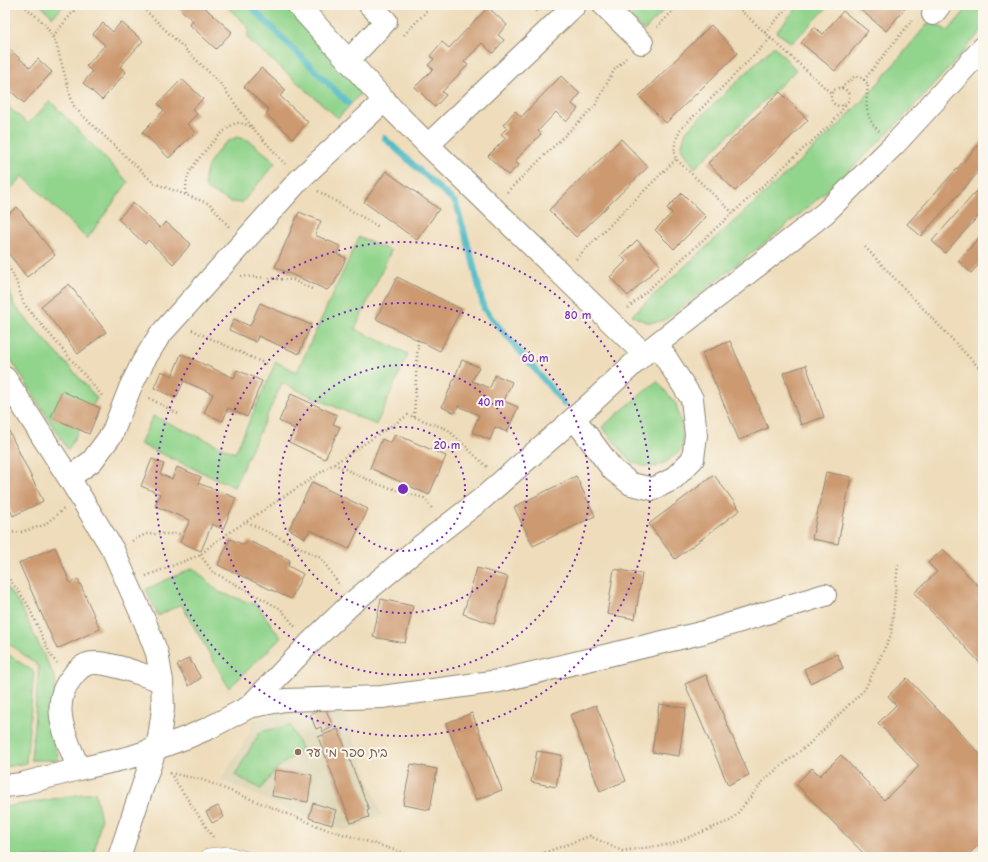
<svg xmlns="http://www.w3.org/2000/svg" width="988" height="862" viewBox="0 0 988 862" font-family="'Comic Neue','Playpen Sans Hebrew',sans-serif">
<rect width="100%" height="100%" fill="#fbf7ec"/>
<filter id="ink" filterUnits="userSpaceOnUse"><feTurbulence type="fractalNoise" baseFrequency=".025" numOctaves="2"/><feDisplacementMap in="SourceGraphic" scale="8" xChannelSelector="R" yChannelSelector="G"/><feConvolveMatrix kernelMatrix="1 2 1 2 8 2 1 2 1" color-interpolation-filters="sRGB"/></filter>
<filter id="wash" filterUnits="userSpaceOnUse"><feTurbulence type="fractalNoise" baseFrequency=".012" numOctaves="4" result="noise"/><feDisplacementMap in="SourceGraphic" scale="16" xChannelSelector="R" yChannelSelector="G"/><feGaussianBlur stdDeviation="0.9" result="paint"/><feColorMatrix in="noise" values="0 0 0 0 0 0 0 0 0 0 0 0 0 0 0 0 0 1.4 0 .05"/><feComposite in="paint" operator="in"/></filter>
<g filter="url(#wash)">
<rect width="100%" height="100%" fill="#eedcba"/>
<path fill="#dcd4b4" d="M341 703 382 815 350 830H341L308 818 221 780 249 734 254 720 304 706Z"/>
<path fill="#91d48c" stroke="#5e805c" d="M40 5H64L53 17Z
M225 5H285L363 91 338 118 248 39V26Z
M617 5H669L644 31Z
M799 5H830L792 43 776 32Z
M970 5H983V29C938 81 892 132 841 178 786 229 724 274 665 320 650 324 645 323 632 315L838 126 874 88 930 21 948 31Z
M774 46 796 70 695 168 681 148 686 131Z
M50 101 128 182 87 239 23 176 5 195V104L28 124Z
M237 137 248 140 276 162 242 203 231 202 206 189C201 173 212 157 223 145 227 142 232 139 237 137Z
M359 237 391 251 355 329 408 354 376 425 282 383 234 487 140 444 153 416 235 453 276 362 297 372Z
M5 275 14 305 97 398 68 450 5 350Z
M657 381 676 404 683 431V445L680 451 666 462 655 467 643 466 630 461 602 427Z
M193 568 219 592 257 605 281 638 229 688 181 604 158 616 146 589Z
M5 585 20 605 56 681 50 726 59 760H31L39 666 5 641Z
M5 652 34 672 26 763 5 767Z
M290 725 302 750 276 769 261 789 235 775 260 732Z
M95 792 101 820 93 857H5V807Z"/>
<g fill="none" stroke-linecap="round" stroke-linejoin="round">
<path stroke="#4cb9c5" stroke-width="6" d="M249 5 348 103
M384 138 456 203 473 262 484 309 564 404"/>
</g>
<g id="blocks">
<path fill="#cc996f" d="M176 5H206L204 7 232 32 216 49 189 24 193 21Z
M855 5H908L886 31Z
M488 7 507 25 498 35 504 40 493 53 482 43 464 62 468 65 442 92 446 95 435 107 415 87 433 69 428 65 434 59 430 56 442 42 449 48Z
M843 11 868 31 835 71 801 43 814 27 823 34Z
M121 22 143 41 120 67 126 72 102 100 83 83 92 72 86 66 105 45 93 34 103 23 113 32Z
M711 25 738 53 666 123 639 96Z
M5 45 30 68 38 59 52 72 24 103 5 86Z
M261 68 286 90 280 96 308 122 293 138 266 114 269 110 244 87Z
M561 76 580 94 572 104 578 109 566 122 556 112 538 131 541 134 515 161 519 165 508 175 488 156 506 138 501 134 507 128 503 125 515 111 521 117Z
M182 79 203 99 192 109 197 114 187 124 195 132 169 158 142 132 164 110 158 104Z
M780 92 808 120 735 191 708 163Z
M621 139 648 167 576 237 549 210Z
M983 140V167L921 236 907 224Z
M386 171 439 209 417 240 364 202Z
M983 184V211L945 253 932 241Z
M682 193 706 217 674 249 655 230 672 213 667 208Z
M133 203 160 228 166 222 191 244 173 264 148 240 145 244 118 219Z
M17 207 55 255 27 277 5 249V217Z
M299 212 321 221 315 235 340 246 337 254 346 258 334 284 327 290 275 267Z
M983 233V260L971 273 958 261Z
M637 240 660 265 628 296 610 277 626 261 621 256Z
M397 277 461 309 440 351 376 319Z
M69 284 106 332 78 354 41 306Z
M260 303 311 325 299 354 258 336 256 342 229 330 234 319 250 326Z
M730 341 768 428 739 440 702 353Z
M181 354 234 378 237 370 262 381 247 417 228 408 223 421 204 413 213 394 184 381 176 398 154 388 161 371 172 376Z
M462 360 479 367 472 381 490 388 495 375 512 382 504 401 518 407 507 432 495 427 490 440 472 432 479 415 458 406 455 413 442 407Z
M806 365 824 417 801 425 783 373Z
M62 391 100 408 89 434 51 417Z
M291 394 337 415 333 424 340 427 325 459 289 442 295 429 279 421Z
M5 423 43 501 13 516 5 499Z
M395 434 446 456 429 495 370 468 382 439 391 443Z
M152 459 164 464 160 474 172 479 177 467 201 477 198 483 236 498 223 529 212 524 201 551 180 542 190 520 155 506 160 494 141 486Z
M826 472 851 477 838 544 812 539Z
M714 475 740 510 675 559 649 524Z
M576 476 595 516 533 546 514 507Z
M312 482 368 509 349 549 310 530 305 538 289 529Z
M230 539 244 545 249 541 290 560 288 566 303 574 291 599 218 565Z
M55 547 70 583 78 579 100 629 57 649 19 563Z
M943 549 983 591V666L914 593 937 572 928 563Z
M477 568 508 577 494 624 463 614Z
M614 569 642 574 635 619 607 614Z
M381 599 413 606 405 643 373 637Z
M837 654 843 668 810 683 804 669Z
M189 658 201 678 189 686 177 665Z
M706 675 749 775 728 785 685 684Z
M907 678 983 757V840L966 857H867L796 784 812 768 820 776 841 755 884 800 919 766 878 723 896 705 888 696Z
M659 704 686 708 679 756 652 752Z
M596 705 626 781 600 791 570 715Z
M325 707 333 727 323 732 321 727 316 729 310 714Z
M472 713 502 790 476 800 446 723Z
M338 729 369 810 367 811 369 817 351 823 318 737Z
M537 751 562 755 556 787 531 782Z
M411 764 437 769 430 810 403 805Z
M275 770 312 775 308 802 272 796Z
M313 803 336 810 332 825 309 818Z
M218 806 224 817 212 823 206 812Z"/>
</g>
</g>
<g filter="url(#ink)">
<use href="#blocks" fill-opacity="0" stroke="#8c8472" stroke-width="1"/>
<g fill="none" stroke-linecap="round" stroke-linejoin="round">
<defs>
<path id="lane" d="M205 857 208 854 228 852 246 857"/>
<path id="street" d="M298 5 393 110 428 145 644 354
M604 5 642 43
M933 14 940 5
M348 61 386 21 370 5
M428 145 575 5
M5 378 69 478 113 550 145 622 157 653 162 681 163 709 159 738 119 857
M574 418 613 470 631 484 653 489 673 479 693 459 696 435 692 399 657 344
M69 478 92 461 112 434 130 388 143 362 159 336 300 179 385 100
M249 707 285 700 382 697 499 681 701 633 825 595
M79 769C67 740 48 705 72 677 77 670 85 663 94 663 111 662 145 676 162 681
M5 786 21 784 79 769 131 757 155 749 188 737 209 728 249 707 309 644 352 603 416 550 483 498 588 406 644 354 825 213 895 144 983 48"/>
</defs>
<use href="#lane" stroke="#8c8472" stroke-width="12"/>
<use href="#street" stroke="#8c8472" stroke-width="24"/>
<path stroke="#8c8472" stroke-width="2.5" stroke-dasharray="1 3" stroke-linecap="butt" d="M23 5 45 24 56 43 73 105 83 116 154 183 210 204 229 227
M140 5 220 83 252 127
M735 5 832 94
M536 12 537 5
M657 27 679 5
M765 33 789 5
M404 35 424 14 430 5
M53 36 79 5
M864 80 913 19
M841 88 855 76 862 78 868 84C866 103 864 117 879 131
M831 97a9 9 0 1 1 18 0a9 9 0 1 1-18 0Z
M318 191 379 227
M507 192 595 106 614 70 626 58
M186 194C186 188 186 181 188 176 191 165 226 124 237 123 243 123 248 125 252 127L285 164
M733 213 676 159C673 147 675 140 681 129L771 38
M865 247 983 372
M5 259 16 281 24 304 103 397
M576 259 676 159
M241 276 293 280 312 289
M628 308 833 122 845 106
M192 330 266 364
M149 398 178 414
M414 417 418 340
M334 464 377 484 424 498 433 510
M247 522 321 558 340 586
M5 533 21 532 44 525 64 509
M132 541 146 534H180
M200 555 213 572 281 609 296 628
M5 573 27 603 51 656 57 663
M146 576 200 555 215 542 408 415 447 429 487 467
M170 773 203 780 323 828 408 854 421 857
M170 773 213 837
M533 857 590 836 622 851 672 844 732 820 766 778 808 745 865 689 891 635 898 564"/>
<use href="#lane" stroke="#fff" stroke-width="11"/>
<use href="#street" stroke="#fff" stroke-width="22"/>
</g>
</g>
<g fill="none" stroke="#7b2cbf" stroke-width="2" stroke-dasharray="2 4">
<circle cx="403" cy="489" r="62"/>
<circle cx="403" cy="489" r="124"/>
<circle cx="403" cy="489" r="186"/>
<circle cx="403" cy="489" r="247"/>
</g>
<circle fill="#8d6e63" stroke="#fbf7ec" stroke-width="1.5" cx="298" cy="752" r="4"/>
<g text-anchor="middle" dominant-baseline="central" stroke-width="4" stroke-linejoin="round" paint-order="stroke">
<g font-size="13" fill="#785e54" stroke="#fbf7ec" text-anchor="start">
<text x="306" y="752">בית ספר מי עד</text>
</g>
</g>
<circle cx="403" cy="489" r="6" fill="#7b2cbf" stroke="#fbf7ec" stroke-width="2"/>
<g font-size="12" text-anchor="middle" font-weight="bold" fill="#7b2cbf" stroke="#fbf7ec" stroke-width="4" stroke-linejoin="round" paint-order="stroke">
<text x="578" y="319">80 m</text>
<text x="535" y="362">60 m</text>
<text x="491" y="406">40 m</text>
<text x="447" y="449">20 m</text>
</g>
<rect width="988" height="862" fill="none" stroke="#fbf7ec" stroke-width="20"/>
</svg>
